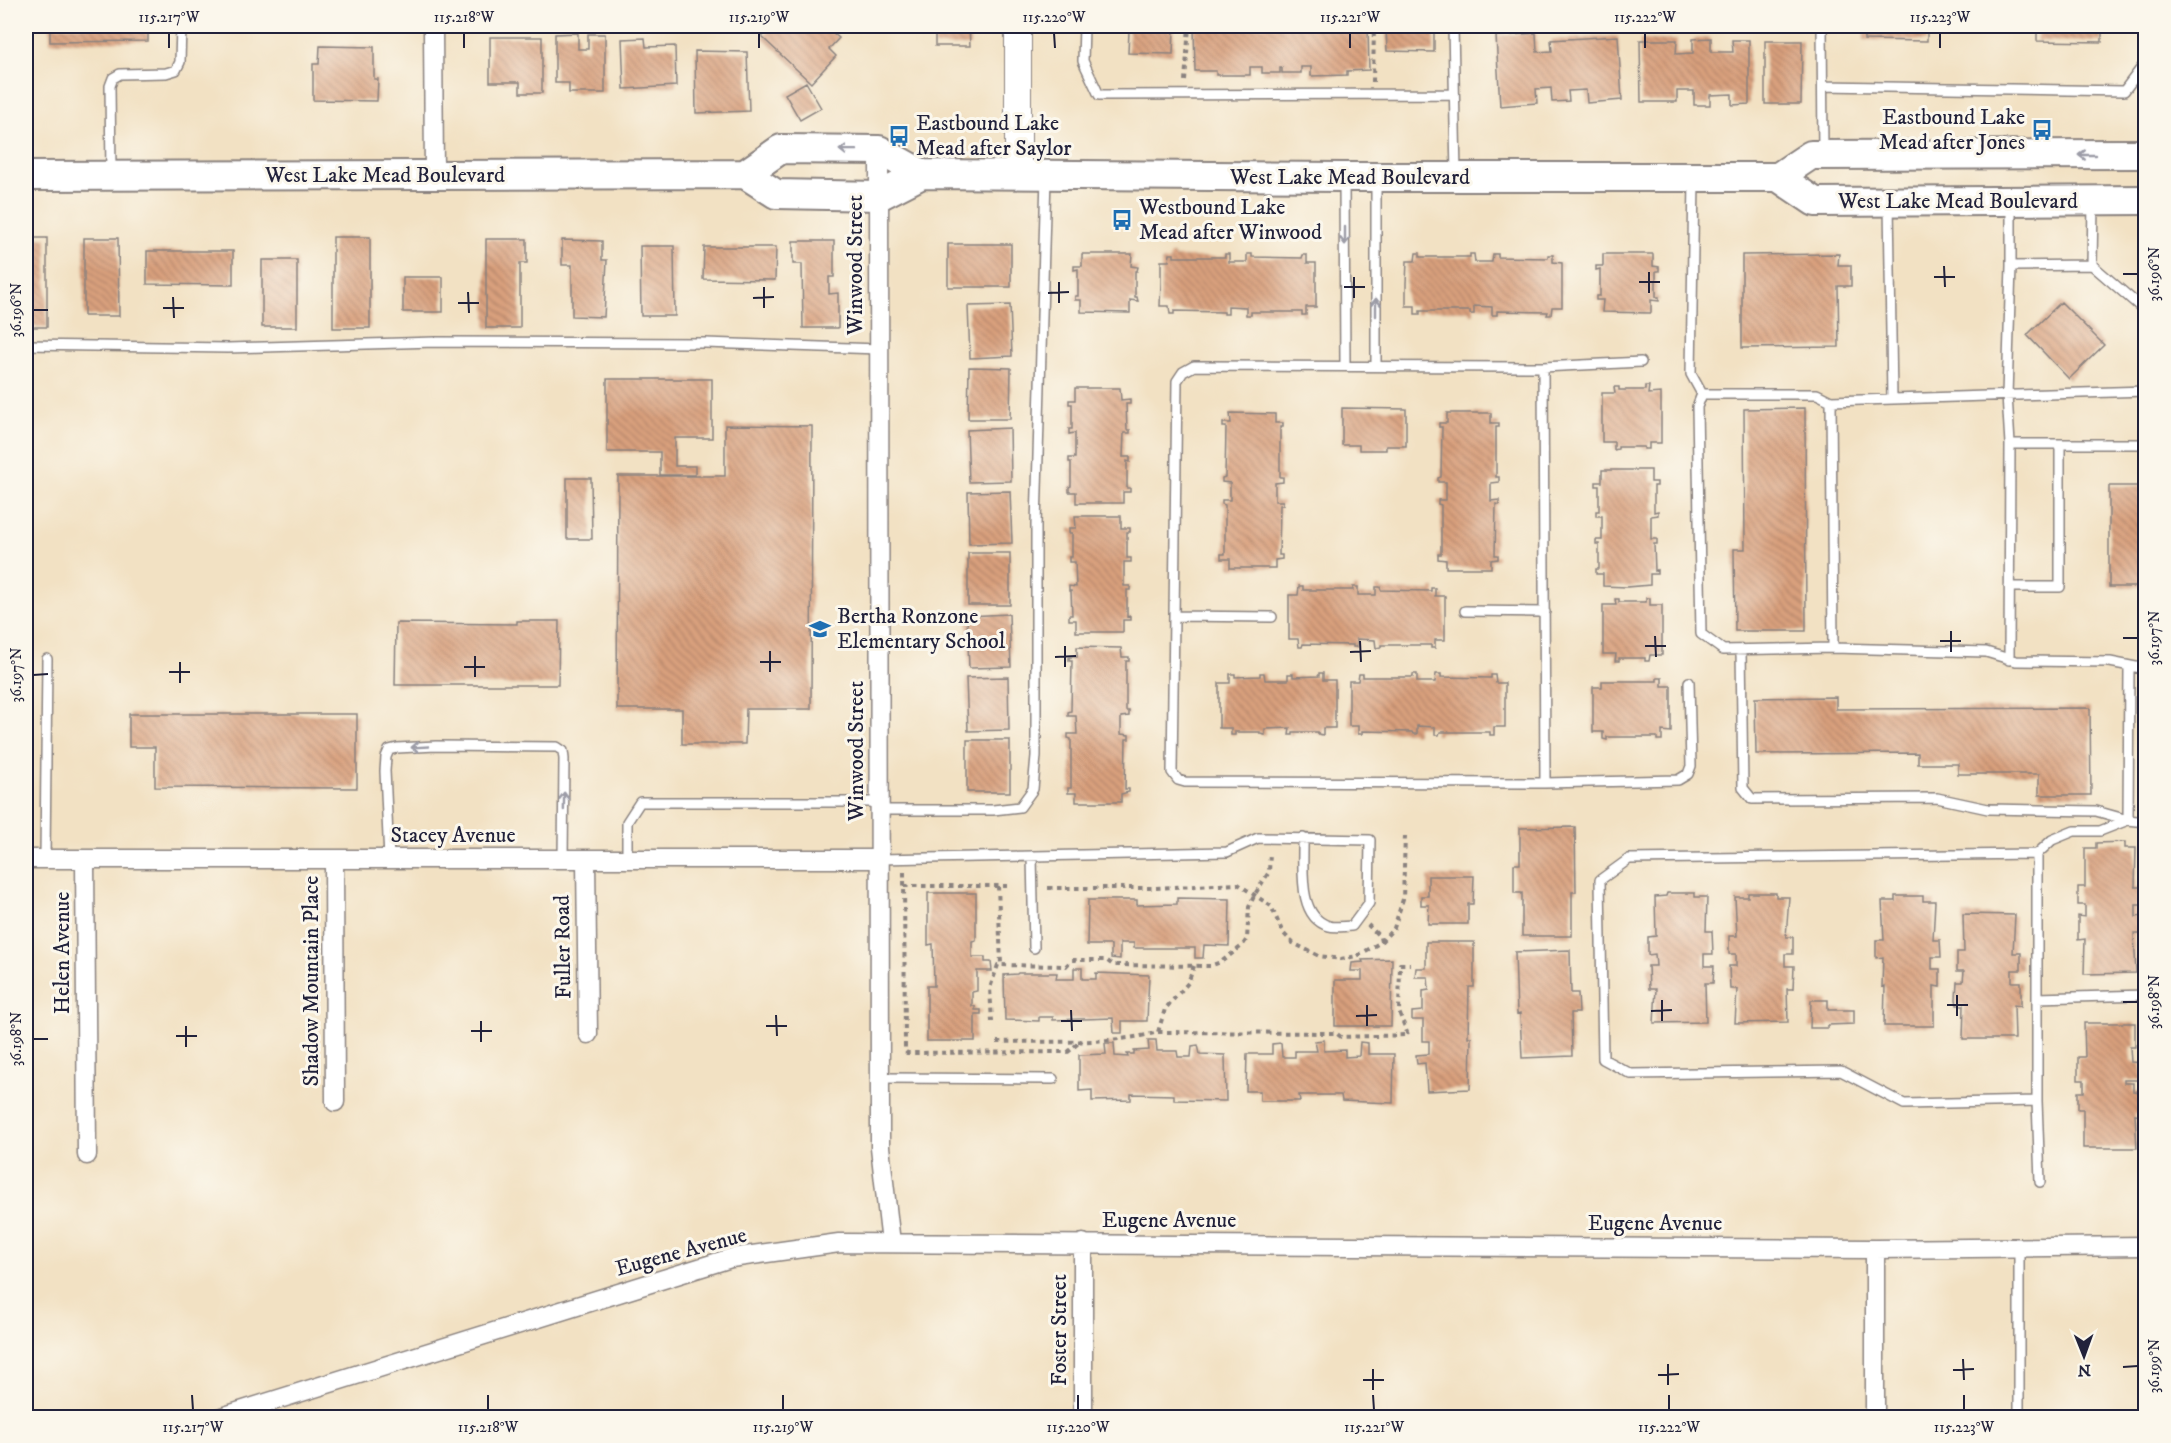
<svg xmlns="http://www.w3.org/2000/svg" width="2171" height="1443" viewBox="0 0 2171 1443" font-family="'IM FELL DW Pica',serif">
<defs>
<pattern id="building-back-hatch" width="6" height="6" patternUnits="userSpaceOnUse" patternTransform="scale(1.5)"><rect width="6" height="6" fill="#d9a07d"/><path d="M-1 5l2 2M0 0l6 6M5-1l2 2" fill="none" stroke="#b08268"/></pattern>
</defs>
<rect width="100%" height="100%" fill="#fbf7ec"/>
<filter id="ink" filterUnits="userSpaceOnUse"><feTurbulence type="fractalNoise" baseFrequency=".0167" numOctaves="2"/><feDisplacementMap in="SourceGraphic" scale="12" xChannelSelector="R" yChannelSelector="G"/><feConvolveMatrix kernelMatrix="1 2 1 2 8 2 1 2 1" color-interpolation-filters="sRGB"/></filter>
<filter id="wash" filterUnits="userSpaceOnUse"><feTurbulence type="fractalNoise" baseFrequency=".008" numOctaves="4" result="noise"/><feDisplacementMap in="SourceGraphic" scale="24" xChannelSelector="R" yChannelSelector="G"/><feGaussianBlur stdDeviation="1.35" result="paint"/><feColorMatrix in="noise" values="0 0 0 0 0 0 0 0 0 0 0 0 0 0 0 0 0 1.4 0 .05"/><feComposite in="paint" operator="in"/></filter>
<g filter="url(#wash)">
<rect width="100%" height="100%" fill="#f2e1c3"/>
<g id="blocks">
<path fill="url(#building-back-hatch)" d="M50 26H148V41L50 42Z
M773 26H825L839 38 829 49 836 56 811 83 762 37Z
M935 26H969L970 46H935Z
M1123 26H1177V28H1174L1173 54 1128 53 1129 31H1123Z
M1194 26H1368L1369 70 1347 71V75L1311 76V67H1301V73H1282V68H1280V73H1262V67H1250V75H1216V71H1195Z
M1382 26H1434V52L1387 51 1386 27Z
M1864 26H1927V41L1864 40Z
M2037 26H2102V42L2037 41Z
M578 33V49H588V34H605V93H569V83H555V34Z
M1536 33 1537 52 1552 51 1551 40 1618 36 1622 100 1587 103 1586 90 1568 91 1569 101 1552 102 1551 88 1536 89 1537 103 1500 106 1496 36Z
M490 37H542V93H520V82H490Z
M645 38 646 47 675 46 676 86 624 89 622 39Z
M1711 38V52H1733L1732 40H1749V104L1732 105V94L1710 95V105H1694V91H1677V102H1641L1640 40H1677L1676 54 1693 53V39Z
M1765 41H1802L1801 104H1765Z
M320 46 374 47V79H378L377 101 313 100V64H319Z
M695 51 747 52 749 111 696 113Z
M806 82 821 108 800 120 785 94Z
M333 237H370V328H333Z
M26 238H47V327H26Z
M84 238H118L119 316H84Z
M486 239H527V263H520V328H486Z
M562 240 602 241V260H607L604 317 572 316V265H562Z
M793 241H834V277H829V294L838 293V328H803L802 264H793Z
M948 244H1011V287H948Z
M640 246H674L675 316H641Z
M704 247H776L775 280 703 279Z
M147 251H233V285L147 284Z
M1416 253H1420V257H1470V254H1474L1475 262H1492L1493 254H1498V257L1548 258V255H1553V262L1562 263V307H1552L1551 315H1547L1548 312 1497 311V315H1492V307L1474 306V314H1470V311H1420V314H1415V306H1406V283L1407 261H1415Z
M1082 254H1132L1131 266 1138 267 1137 271H1135V297H1137L1138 301 1130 300V313L1081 312V300H1075V296H1078V269L1074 270V266H1082Z
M1170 254H1174V257H1225V254H1229V262H1247V254H1252V257L1302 258 1303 255H1307V263H1316V307H1306V315H1302V312H1251V315H1246V307L1228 306V314H1224V312L1174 311V314H1170L1169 306H1160L1161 283V261H1169Z
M1603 254H1653V266L1659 267V271H1656V297H1659V301L1651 300V313L1602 312 1603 300H1596V296H1600V269L1596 270V266H1603Z
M1839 254 1838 265H1851V286H1838L1839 347 1742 348V255Z
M262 260H297V327H262Z
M403 277H443V312H403Z
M2061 302 2104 345 2069 379 2027 335Z
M1010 305 1012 356 970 358 968 306Z
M969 367 1011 368 1010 419H968Z
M607 379H712V438H675V466H695V475H660V452H607Z
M1645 386H1649L1648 394 1661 393V443H1649V449H1644V447H1618V449L1614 450V442H1602V393H1615L1614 387H1619V390H1645Z
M1075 388H1120L1121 400 1130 399V404H1126L1127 430H1130V433H1124L1123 457H1130V462L1127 461V488H1130V492H1123V503H1076V492H1069V487L1071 486V462H1069V458H1075V433L1069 434V429H1072V404H1069V400H1075Z
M1342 408 1406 409V446H1386V450H1359V445H1342Z
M1805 408 1806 631H1735L1734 549H1745L1744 409Z
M1230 413 1275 414V423H1283V427H1280V477H1283V482L1275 483V501H1283V505H1280L1279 555H1282V559L1275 560V568H1230V559H1221V554H1225V505L1222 504V500H1230V483L1222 482V478L1225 477 1226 427H1223V423H1231Z
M1447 413H1491V423H1499V427H1496V477H1499V482L1491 483V501L1499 500V505L1496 504 1495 555H1498V559L1491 560V568H1446V560L1438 559V554H1441V505L1438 504V500H1446V482H1438V478L1441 477 1442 427H1439V423H1447Z
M725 425 812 426 811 709H746L745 744H682V709H617L618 476H725Z
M1010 428 1011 481 969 482 967 430Z
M1602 470H1651V482H1657V486H1654V512L1658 511V515L1651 516V539H1657V544H1654L1655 571 1657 570V574H1650V585L1627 587 1603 586V574H1596V569H1599V544H1596V540H1602V516H1596V511H1599V486H1596V482H1602Z
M567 478H591L592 539H567Z
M2109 486H2146V587H2109Z
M1010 491 1012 543 969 544 968 492Z
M1075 516H1121V528H1130V532H1127V558H1131V562H1124V586H1130V590H1127V617L1130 616V620H1123V632H1076V620H1069V615H1072L1071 591H1069V586L1076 587 1075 562H1069V557H1072V533H1069V528H1076Z
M968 553H1010V605H968Z
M1299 586H1303V590H1353V587H1358V595H1376V587H1380L1381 590 1431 591V588H1435V596H1445V640H1435V648H1431V645H1381V647L1376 648 1375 640 1357 639V647H1353V645L1303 644 1302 647H1299L1298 639H1289V595H1298Z
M1646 598H1650V605H1662V655H1650L1649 661H1645V658H1619V661H1615L1616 654H1603V605H1616L1615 599H1619V602H1646Z
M1009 614 1011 667 969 668 967 616Z
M517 621H559L558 685H395L396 623 517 624Z
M1077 647 1121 648 1122 657H1129V661H1126V711H1129V716L1121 717V734L1129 735V739H1126L1125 789H1129V792L1121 794V802H1076V793H1068V788H1071V739L1068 738V734H1077L1076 716H1068V712L1071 711 1072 661H1069V657H1077Z
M1260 673H1264L1265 680H1288V674H1293V677L1319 676V673H1323V680H1335V728H1323V735L1318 734V732H1293V735H1289L1290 728 1265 729V735L1260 734V732H1235V735H1231V728H1219V683H1230V674H1235V677L1260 676Z
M1359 674H1363V677H1413V674H1417V682H1435L1436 674H1441V677L1491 678V675H1495L1496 683H1505V727H1494V735H1490V732H1440L1439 735H1435V727L1417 726V734H1413L1412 732 1362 731V734H1358V726H1349V681H1358Z
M1008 677 1009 730 968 731 966 678Z
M1657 678H1662V686H1671V732L1662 731V740H1657V737H1607V740L1603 739V732H1593V687H1602V681H1657Z
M1836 697V709L2090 708 2091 795H2039V774H1958V764H1918V753L1756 754 1755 698Z
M129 714H357V788L155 787V747H129Z
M967 740H1010V792H967Z
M1575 827 1576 892H1572V936H1522V893H1514V864H1520V828Z
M2125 842V848H2136L2135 887H2142V905H2136V917L2143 916V934H2134L2136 973 2084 974 2085 939 2078 940V916L2085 917V905H2078V887H2085V848H2096V843Z
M1428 876H1474L1473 904H1468V924H1428L1429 905H1421V896H1428Z
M928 893H976V940L972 941V957H985V962H991L992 971H977V991L972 992V1006H975V1010H981V1014H975V1041H927V986H934L933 944 928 945Z
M1667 893H1695V897H1707L1706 931H1712L1713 954H1704V966H1714L1713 983H1705L1706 1022 1654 1023 1656 989H1649L1648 966H1656L1655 954 1648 955V937L1656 936 1655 897 1666 896Z
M1748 893H1776V897H1789L1786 937H1793V954H1785V966H1794L1793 989H1787L1788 1022 1735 1023 1737 989H1730L1729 966H1736V954H1729V936H1737L1735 897H1748Z
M1895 896H1923V901H1935L1933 940H1940L1941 957H1932V969H1940V987L1934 986V1026H1884L1885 986 1882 987 1883 957 1876 958V940H1884L1882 901H1895Z
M1177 898 1230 899 1229 946 1204 945 1203 958H1195V948H1134V943H1120V959L1111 958V945H1087L1088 900H1137V905L1177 904Z
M1963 914 2015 915 2013 953H2021V970H2012V982H2021V1006L2014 1005 2015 1039H1963L1964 1005H1957L1956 999 1957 982H1963L1964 971H1957V952H1964Z
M1426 942H1474V987H1469L1468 1037H1471L1470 1089 1427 1091 1425 1063 1417 1064 1416 1055 1429 1054V1041H1423V1020H1412V1012L1423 1011V991L1429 990 1428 977H1415L1416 968H1426Z
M1570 950 1571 993H1578L1579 1013H1571L1572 1056 1522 1058 1520 1013 1517 1014 1515 952Z
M1392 959 1391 1026H1335V980H1362V971H1351L1352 963 1363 962 1362 960Z
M1074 968H1082V979H1096V973L1149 975 1147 1021H1122V1033H1114L1113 1018 1053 1020V1017H1039V1021L1005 1020 1004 975 1017 974 1018 973H1057L1056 979H1074Z
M1811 1000H1828V1010H1854V1024L1828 1025V1028H1810Z
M2084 1023H2135V1047H2130L2131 1062 2142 1063V1080H2124V1083H2133V1091L2142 1092 2141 1115 2135 1114 2137 1148H2083V1109H2078V1092H2084V1080H2078V1057H2085Z
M1148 1040H1156L1157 1051H1177L1178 1057H1191L1192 1046 1198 1045 1200 1054 1225 1055 1226 1101 1174 1100V1095L1131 1094V1100L1092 1101V1090L1079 1091V1055L1106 1054 1105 1043H1114L1115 1056 1128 1057 1127 1054H1134V1051L1149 1050Z
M1324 1040V1051L1345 1050V1057L1359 1056 1360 1042 1368 1043V1054H1394L1393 1103 1342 1101 1341 1095H1299L1300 1101H1260V1091H1246L1247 1054H1272V1044L1281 1043 1282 1057H1295V1051H1317L1315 1041Z"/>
</g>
</g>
<g filter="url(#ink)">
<use href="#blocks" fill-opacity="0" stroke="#8a827f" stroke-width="1.5"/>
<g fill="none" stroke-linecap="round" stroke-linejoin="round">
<defs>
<path id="lane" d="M1084 26 1083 61 1099 95 1453 94
M1453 26 1456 175
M1822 26 1823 153
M1823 86 2124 91 2146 62
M111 173 110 86 113 78 120 74 166 73 176 70 180 62 181 26
M1376 179V366
M1344 180 1345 366
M1694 180 1691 374 1702 394
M1889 203 1892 399
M2011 266V203
M26 345 228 348 435 342 705 343 879 349
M1641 362 1543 367 1194 366 1183 372 1177 381 1172 772 1178 780 1185 782 1545 783 1678 780 1688 774 1691 766 1689 682
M1543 367 1545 783
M2146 391 1831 401 1833 648 1986 652 2016 661 2110 662 2146 669
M1831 401 1817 394H1702L1697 407 1701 634 1723 650 1833 648
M2010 444H2145L2144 310 2092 265 2093 203
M2009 587H2060V445
M1465 611 1545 612
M1174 616 1272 617
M1741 650 1743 788 1752 799 1937 798 1988 809 2096 811 2128 820
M2009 660 2010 444 2007 395 2011 266 2092 265
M2129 667 2128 820 2146 822
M880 810H993L1020 807 1033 789 1036 756V525L1046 177
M2037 854V1101L1904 1104 1841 1071 1631 1074 1603 1059 1600 880 1629 859 2037 854 2052 840 2074 831H2100L2128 820
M1032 856 1034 948
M45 859 47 659
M389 859 385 771 386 757 389 750 397 748 436 746 557 747 563 751 564 759 563 860
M880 859 1227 852 1258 838 1370 840 1369 903 1352 926C1345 926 1335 928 1329 926 1296 917 1304 864 1303 838
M627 860V822L640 802H880
M2037 998 2146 995
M880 1078 1053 1079
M2037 1101 2040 1182
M2019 1247V1418"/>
<path id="street" d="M433 26 434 176
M879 150 880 1147 891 1243
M26 859H880
M85 859 87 1155
M334 859 335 1102
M586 860 588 1034
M218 1418 731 1258 839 1243 1875 1249 2146 1246
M1083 1418V1243
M1875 1418V1249"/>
<path id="secondary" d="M1018 26V174"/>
<path id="primary" d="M745 174 781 149 879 150 922 174
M26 176 745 174 776 194 879 196 922 174 1344 177H1778L1811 155 2146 154
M1778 177 1815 202 2146 200"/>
</defs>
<use href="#lane" stroke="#8a827f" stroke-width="12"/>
<use href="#street" stroke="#8a827f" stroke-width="21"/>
<use href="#secondary" stroke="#8a827f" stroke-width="28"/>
<use href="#primary" stroke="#8a827f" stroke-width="32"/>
<path stroke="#8a827f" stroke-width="4" stroke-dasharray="4.5 4.5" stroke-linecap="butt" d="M1185 81 1189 26
M1373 82 1374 26
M904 872 905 1051 907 1053 1068 1052 1082 1040
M904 886H1007
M998 886 1001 965
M1048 888H1154L1238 884 1271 906 1283 933 1293 943 1319 956 1341 959 1357 956 1381 942 1380 937 1368 925
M1381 942 1394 928 1403 899 1405 835
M992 1022 990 988 998 965 1066 966 1072 960H1106L1113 965 1210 966 1221 962 1242 946 1247 939 1249 907 1255 894 1269 872 1270 853
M1158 1032 1336 1033 1341 1037 1408 1035 1399 1012 1400 964H1410
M997 1042C1045 1041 1113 1045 1158 1032L1165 1009 1188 983 1194 966"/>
<use href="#lane" stroke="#fff" stroke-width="9"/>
<use href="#street" stroke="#fff" stroke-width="18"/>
<use href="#secondary" stroke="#fff" stroke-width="26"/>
<use href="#primary" stroke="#fff" stroke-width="28"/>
</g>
<defs><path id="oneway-shaft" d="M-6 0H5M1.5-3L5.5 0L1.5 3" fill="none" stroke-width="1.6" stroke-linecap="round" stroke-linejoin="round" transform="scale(1.5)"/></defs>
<g stroke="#9c9ca7">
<use href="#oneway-shaft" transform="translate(848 150) rotate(-179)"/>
<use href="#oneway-shaft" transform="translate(2087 155) rotate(180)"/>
<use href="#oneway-shaft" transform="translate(1345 236) rotate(90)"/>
<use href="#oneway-shaft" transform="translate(1376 307) rotate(-90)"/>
<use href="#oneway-shaft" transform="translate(420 747) rotate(177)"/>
<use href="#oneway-shaft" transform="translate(564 801) rotate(-89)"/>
</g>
</g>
<path fill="none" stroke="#22223b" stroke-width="2" d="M169 33V48M464 33V48M759 33V48M1054 33 1055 48M1350 33V48M1645 33V48M1940 33V48M1944 266 1945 287M1649 272V293M2123 274H2138M1354 277V298M1934 277H1955M1059 282V303M1639 282H1660M764 287V308M1344 287H1365M468 292 469 313M1048 293 1069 292M173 297 174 318M753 298 774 297M458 303H479M163 308H184M33 310H48M1951 631V652M1655 636 1656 657M2123 638H2138M1360 641 1361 662M1940 641H1961M1065 646V667M1645 646H1666M770 651V672M1350 652 1371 651M475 656V677M1055 657 1076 656M180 662V683M760 662H781M464 667H485M169 672H190M33 675 48 674M1957 995V1016M1662 1000V1021M2123 1002H2138M1367 1005V1026M1947 1005H1968M1071 1010 1072 1031M1651 1011 1672 1010M776 1015 777 1036M1356 1016 1377 1015M481 1021V1042M1061 1021H1082M186 1026V1047M766 1026H787M471 1031H492M176 1036H197M33 1039H48M1963 1359 1964 1380M1668 1364V1385M2123 1367 2138 1366M1373 1369V1390M1953 1370 1974 1369M1658 1375 1679 1374M1363 1380H1384M192 1395 193 1410M488 1395V1410M783 1395V1410M1078 1395V1410M1373 1395 1374 1410M1669 1395V1410M1964 1395V1410"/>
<defs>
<symbol id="bus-bare" viewBox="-9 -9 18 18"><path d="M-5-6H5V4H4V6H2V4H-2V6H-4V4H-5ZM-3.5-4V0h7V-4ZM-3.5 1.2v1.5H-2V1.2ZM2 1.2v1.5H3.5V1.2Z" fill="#1f6fb2" stroke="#fbf7ec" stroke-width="2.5" paint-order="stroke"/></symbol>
<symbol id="school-bare" viewBox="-9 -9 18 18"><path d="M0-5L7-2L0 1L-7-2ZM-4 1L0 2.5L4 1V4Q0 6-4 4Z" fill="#1f6fb2" stroke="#fbf7ec" stroke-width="2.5" paint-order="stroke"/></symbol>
</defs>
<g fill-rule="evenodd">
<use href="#bus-bare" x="2027" y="115" width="30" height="30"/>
<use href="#bus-bare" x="884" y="121" width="30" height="30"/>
<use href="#bus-bare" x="1107" y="205" width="30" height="30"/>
<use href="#school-bare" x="805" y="614" width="30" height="30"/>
</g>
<g text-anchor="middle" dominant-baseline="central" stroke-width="6" stroke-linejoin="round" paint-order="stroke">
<g font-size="22" fill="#22223b" stroke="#fbf7ec" text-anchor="start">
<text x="2025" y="117" text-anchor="end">Eastbound Lake<tspan x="2025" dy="25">Mead after Jones</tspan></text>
<text x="916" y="123">Eastbound Lake<tspan x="916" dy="25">Mead after Saylor</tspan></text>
<text x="1139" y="207">Westbound Lake<tspan x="1139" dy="25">Mead after Winwood</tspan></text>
<text x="837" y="616">Bertha Ronzone<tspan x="837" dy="25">Elementary School</tspan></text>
</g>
<g font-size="22" fill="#22223b" stroke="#fbf7ec">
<text x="385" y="175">West Lake Mead Boulevard</text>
<text x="1350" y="177">West Lake Mead Boulevard</text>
<text x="1958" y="201">West Lake Mead Boulevard</text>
<text transform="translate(855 265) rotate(-90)">Winwood Street</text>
<text transform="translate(856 751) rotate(-90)">Winwood Street</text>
<text x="453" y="835">Stacey Avenue</text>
<text transform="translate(563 947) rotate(-91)">Fuller Road</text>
<text transform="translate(62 953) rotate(-90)">Helen Avenue</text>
<text transform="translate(311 981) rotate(-90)">Shadow Mountain Place</text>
<text x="1169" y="1220">Eugene Avenue</text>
<text x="1655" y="1223">Eugene Avenue</text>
<text transform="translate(681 1252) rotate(-15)">Eugene Avenue</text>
<text transform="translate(1059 1330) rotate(-90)">Foster Street</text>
</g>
</g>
<rect width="2171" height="1443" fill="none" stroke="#fbf7ec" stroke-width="66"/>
<g transform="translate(2084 1356) rotate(179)" stroke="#fbf7ec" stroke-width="4.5" paint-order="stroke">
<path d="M0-4.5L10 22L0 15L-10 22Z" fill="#22223b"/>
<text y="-9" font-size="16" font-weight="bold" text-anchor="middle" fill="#22223b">N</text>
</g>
<rect x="33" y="33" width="2105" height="1377" fill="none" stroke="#22223b" stroke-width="2"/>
<g font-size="15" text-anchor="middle" fill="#22223b">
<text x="169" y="22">115.217°W</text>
<text x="464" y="22">115.218°W</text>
<text x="759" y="22">115.219°W</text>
<text x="1054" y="22">115.220°W</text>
<text x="1350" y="22">115.221°W</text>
<text x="1645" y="22">115.222°W</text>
<text x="1940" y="22">115.223°W</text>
<text transform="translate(2154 274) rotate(-90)" y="5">36.196°N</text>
<text transform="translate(16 310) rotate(-90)" y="5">36.196°N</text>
<text transform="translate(2154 638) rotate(-90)" y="5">36.197°N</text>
<text transform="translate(16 675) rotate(-90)" y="5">36.197°N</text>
<text transform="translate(2154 1002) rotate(-90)" y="5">36.198°N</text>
<text transform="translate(16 1039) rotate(-90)" y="5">36.198°N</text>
<text transform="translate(2154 1366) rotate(-90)" y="5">36.199°N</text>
<text x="193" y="1432">115.217°W</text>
<text x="488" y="1432">115.218°W</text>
<text x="783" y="1432">115.219°W</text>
<text x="1078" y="1432">115.220°W</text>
<text x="1374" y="1432">115.221°W</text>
<text x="1669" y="1432">115.222°W</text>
<text x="1964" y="1432">115.223°W</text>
</g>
</svg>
